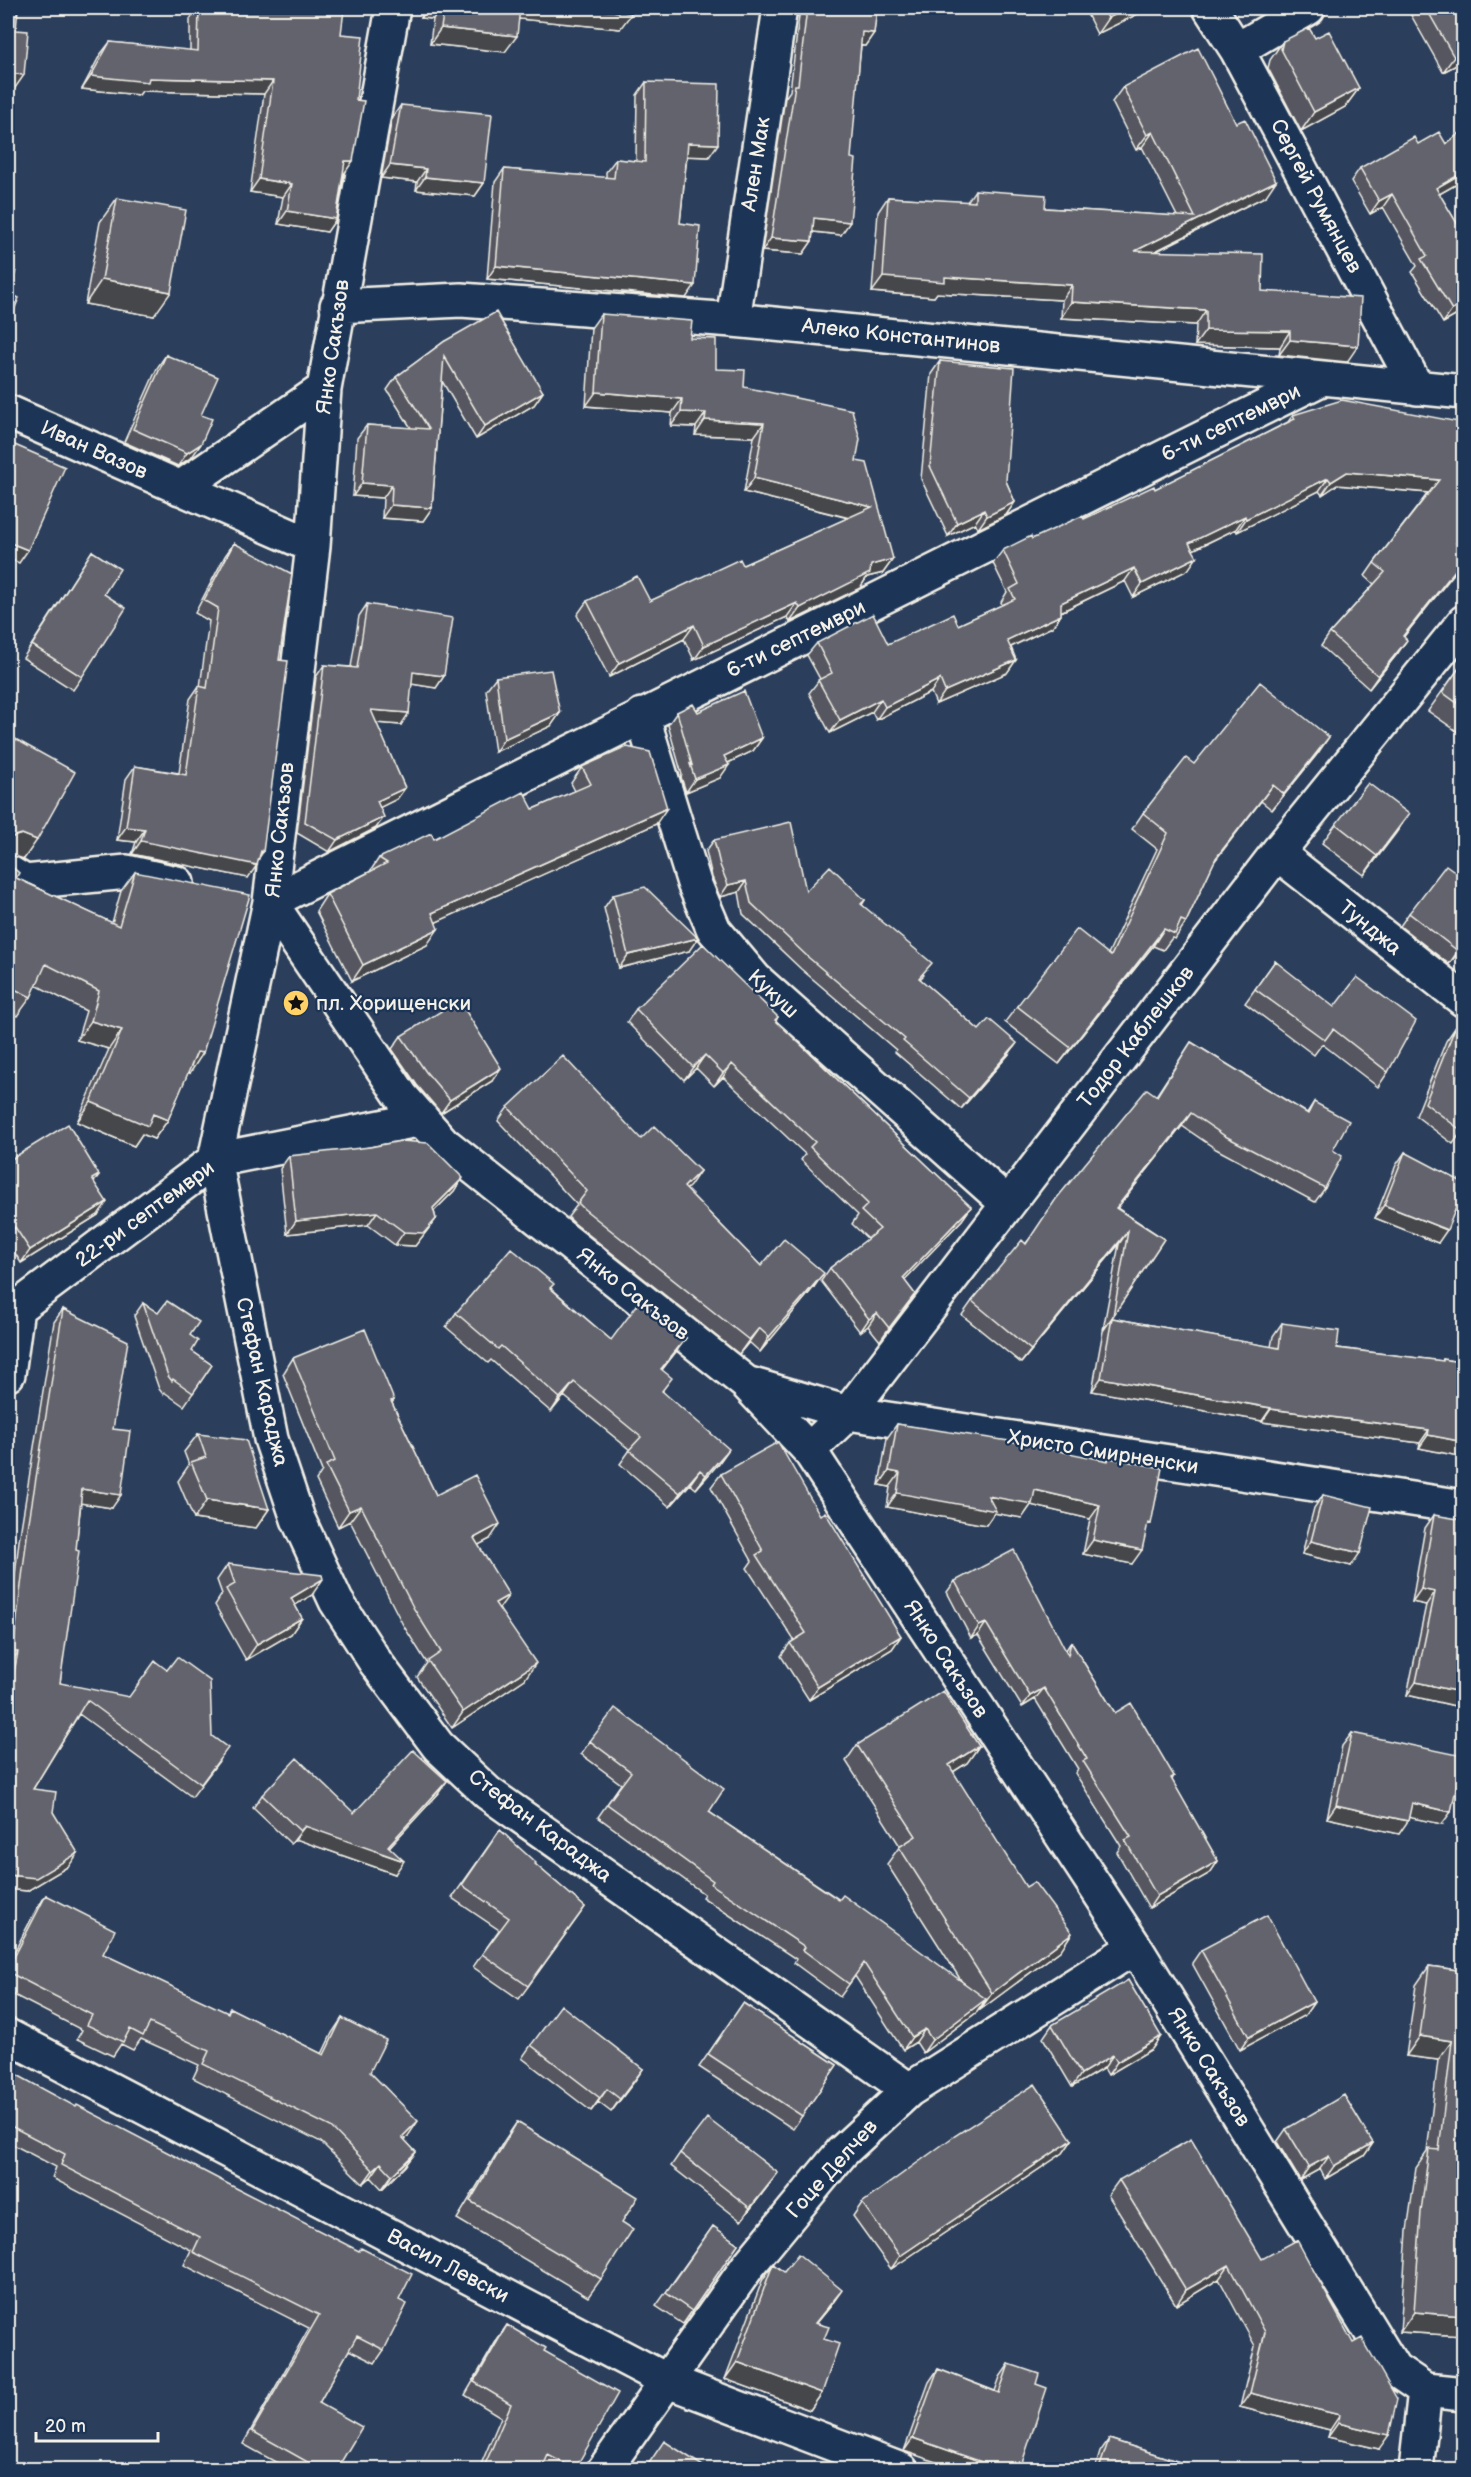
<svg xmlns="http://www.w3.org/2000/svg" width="1471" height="2477" viewBox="0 0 1471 2477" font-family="'Balsamiq Sans',sans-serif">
<rect width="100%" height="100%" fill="#2b3e5b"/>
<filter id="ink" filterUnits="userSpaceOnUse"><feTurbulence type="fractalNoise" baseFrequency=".0167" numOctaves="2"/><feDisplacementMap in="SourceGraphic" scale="12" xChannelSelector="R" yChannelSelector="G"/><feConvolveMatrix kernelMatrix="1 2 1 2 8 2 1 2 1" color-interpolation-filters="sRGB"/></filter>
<g filter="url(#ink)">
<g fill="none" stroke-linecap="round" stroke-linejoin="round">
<defs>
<path id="minor" d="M393 8 324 389 313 546 270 902 402 1097 443 1143 746 1383 809 1450 1135 1947 1394 2369 1425 2390 1416 2470
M1210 8 1237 50 1417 388
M1237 50 1308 8
M337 306 461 300 733 320 1464 392
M733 320 780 8
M8 412 313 546
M180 488 324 389
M642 715 694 883 714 930 755 979 1008 1204
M1277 853 1464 1000
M8 872 25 882 127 872 177 883
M270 902 215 1160 271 1439 298 1519 336 1601 376 1663 438 1746 488 1793 909 2090
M270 902 1323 378
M8 1374 17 1308 215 1160 422 1119
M746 1383 848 1413 1464 1507
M809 1450 848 1413 1277 853 1464 622
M8 2036 668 2381 901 2470
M1425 2390 1464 2394
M604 2470 748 2266 842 2152 909 2090 1135 1947"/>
</defs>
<use href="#minor" stroke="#f4f1e8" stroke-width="38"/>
<use href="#minor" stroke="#1d3557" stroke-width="33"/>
</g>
<path fill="#55565e" stroke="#f4f1e8" stroke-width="1.5" d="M198 8H256L337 10 333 8H338L337 10 341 34 344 174 336 219 327 232 278 224 283 197 250 192 264 94 142 91 139 95 82 89 100 55 110 42 190 51V19Z
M422 8H632L620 29 519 19 505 52 430 44 433 19 421 18Z
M800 8H877L874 33 865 46H861L841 235 813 232 812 241 803 254 762 251 785 98 790 91Z
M1084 8H1149L1148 9 1097 34Z
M1407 8H1464V61L1443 72Z
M1315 38 1359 88 1345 107 1301 131 1268 68 1270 60 1283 41Z
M646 82 709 157 687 156 680 223 686 298 487 279 495 182 504 169 606 178V172L616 159 636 161 637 95Z
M1123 87 1266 196 1155 252 1262 291 1347 362 1279 355 1280 347 1195 345 1196 325 1061 318 1062 300 937 293 934 297 872 292 878 212 888 197 967 202 975 190 1045 208 1177 216 1142 147 1136 150 1112 102Z
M401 105 484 183 475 196 416 190 417 182 381 178 392 118Z
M1464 130V180L1439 194 1464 235V311L1443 323 1412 272 1417 266 1383 207 1370 214 1351 181 1360 168 1418 144H1446Z
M117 198 154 316 85 304 100 222Z
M601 314 690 338 716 369 856 461 893 559 883 573 867 577 860 588 790 622 787 617 694 660 684 639 609 677 577 615 587 601H650L743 565 848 518 744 492 754 437 695 435 696 427 671 426 672 413 586 406 591 328Z
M445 341 543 392 534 405 476 439 442 381 432 508 423 521 382 518 383 498 353 496 357 438 367 425 411 428 387 390 396 377Z
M166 355 201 415 192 457 178 466 124 442 157 368Z
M940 361 1006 481 1015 502 1006 515 978 529 975 523 948 536 921 479 931 374Z
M1293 415 1460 423 1464 418V542L1459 545 1464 548V560L1404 636 1398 653 1369 689 1321 646 1330 633 1374 584 1365 576 1374 563 1428 493 1337 485 1322 495 1319 491 1237 532 1236 529 1193 550 1188 570 1133 597 1125 581 1061 612V615L1052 627 1011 647 1016 660 1007 673 936 704 931 692 876 720 872 712 830 733 809 693 820 679 807 655 817 643 888 644 958 625 1002 605 1001 602 1007 592 993 563 1003 550 1084 519 1155 489 1288 422Z
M234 543 279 660 259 858 248 878 132 854 136 842 117 840 126 779 135 766 179 773 190 699 199 686 200 687 209 621 195 613 225 556Z
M92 551 104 594 82 677 73 690 23 658Z
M367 604 444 676 436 688 412 684 401 725 376 723 405 788 397 799 380 807 376 828 329 852 297 833 316 677 324 665 351 667 359 616Z
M1464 661V736L1428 711Z
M496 677 560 713 551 726 495 752 486 690Z
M677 712H698L762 738 753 751 728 763 720 778 686 792 681 777 682 775 668 725Z
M1318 753 1272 810 1261 801 1214 862 1186 922 1175 939 1172 938 1163 950 1153 946 1059 1064 1005 1022 1017 1006 1108 954 1157 849 1132 829 1143 813 1194 764Z
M582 767 656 824 436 922 427 945 352 981 316 911 327 894 369 873 379 858 434 839 533 809 575 791 571 783Z
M1409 814 1364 875 1322 843 1336 824Z
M714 840 806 891 865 900 862 905 924 975 920 979 979 1030 1009 1054 961 1109 895 1052 896 1050 801 969 743 914 739 892 720 897 712 877 706 851Z
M8 863 16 878 112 923 121 891 135 872 190 1073 188 1072 168 1120 154 1139 142 1134 134 1146 77 1122 109 1049 77 1040 86 1011 36 985 31 997 17 1016 8 1012Z
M1464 878V946L1449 964 1400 926 1409 913Z
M613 895 689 951 619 968 604 908Z
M1275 961 1388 1072 1378 1087 1322 1044 1314 1055 1245 1003Z
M636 1009 778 1017 776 1021 971 1207 962 1220 904 1280 915 1294 880 1341 868 1326 860 1332 821 1281 830 1268 868 1239 852 1224 858 1215 801 1160 805 1154 723 1077 714 1086 696 1068 684 1080 627 1022Z
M1455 1028 1462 1131 1453 1144 1416 1116 1446 1041Z
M401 1036 492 1081 441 1113 417 1085 392 1049Z
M1191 1042 1307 1113 1314 1102 1325 1188 1315 1202 1216 1149 1182 1126 1117 1208 1164 1239 1113 1316 1103 1330 1119 1244 1021 1363 962 1315 972 1301 1026 1243 1156 1096Z
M508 1107 641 1139 700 1171 686 1189 761 1266 814 1287 760 1352 749 1342 739 1354 574 1223 568 1217 577 1205 498 1121Z
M1405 1152 1438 1243 1375 1218 1396 1165Z
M289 1156 454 1191 434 1211 436 1219 415 1246 395 1245 368 1225 287 1234 280 1169Z
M8 1161 99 1175 94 1182 98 1215 21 1263 8 1242Z
M551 1288 611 1340 686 1338 662 1370 663 1392 719 1463 696 1489 690 1484 670 1507 620 1464 630 1450 564 1396 551 1412 491 1360 488 1363 446 1327 456 1313Z
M143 1303 190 1335 192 1351 212 1365 184 1406 164 1392 163 1394 159 1389 134 1316Z
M63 1309 113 1429 112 1508 81 1503 60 1683 212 1736 219 1761 192 1797 79 1714 33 1789 53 1812 69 1866 27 1891 8 1889V1670L9 1665H8V1633L19 1541 54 1322Z
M1112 1318 1271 1347 1273 1336 1282 1323 1337 1348 1442 1361 1443 1359 1464 1363V1457L1419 1448 1420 1443 1262 1422V1421L1092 1391 1103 1331Z
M293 1358 394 1400 392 1403 436 1495 490 1539 478 1545 499 1608 525 1679 452 1728 417 1677 427 1663 403 1625 350 1521 338 1527 316 1480 322 1471 283 1374Z
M897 1424 1107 1461 1109 1458 1146 1530 1132 1564 1083 1554 1090 1519 1031 1505 1022 1518 994 1513 986 1525 887 1507 890 1487 879 1485 887 1438Z
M198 1434 269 1509 256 1528 194 1519 178 1481 189 1465 184 1452Z
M721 1474 820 1515 901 1636 892 1649 809 1700 781 1656 790 1643 794 1640 747 1568 752 1561 711 1487Z
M1323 1495 1351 1566 1302 1554 1314 1508Z
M1434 1515 1464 1708 1407 1695 1426 1605 1412 1602 1425 1528Z
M228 1564 312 1595 295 1605 302 1618 291 1634 246 1660 215 1605 222 1594 217 1580Z
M955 1581 1066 1650 1071 1642 1115 1713 1174 1776 1172 1780 1218 1861 1210 1873 1149 1908 1117 1852 1121 1846 1075 1773 1078 1769 1035 1699 1022 1707 978 1635 971 1638 947 1592Z
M1352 1733 1442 1824 1409 1817 1399 1834 1327 1818 1342 1746Z
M590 1741 709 1812 962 1982 887 1864 900 1846 846 1761 857 1745 979 1746 967 1763 953 1772 1061 1950 980 2010 979 2009 977 2012 923 2053 916 2042 903 2050 855 1976 840 1997 794 1963 796 1959 702 1897 704 1894 598 1817 621 1784 581 1754Z
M438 1794 389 1847 395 1874 296 1839 291 1844 253 1808 262 1795 354 1813Z
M500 1830 535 1864 585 1907 519 1999 473 1967 499 1930 452 1898Z
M46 1895 103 1954 227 2013 230 2008 322 2054 332 2033 342 2018 370 2072 408 2136 404 2140 416 2152 405 2166 382 2189 371 2177 363 2184 321 2142 193 2078 199 2065 141 2039 133 2050 121 2044 113 2056 77 2039 82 2030 8 1992V1964L36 1910Z
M1201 1950 1314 2002 1305 2015 1240 2050 1192 1963Z
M1429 1966 1464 1971V2336L1400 2332 1407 2231 1416 2168 1427 2152 1438 2060 1406 2056 1416 1985Z
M743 2003 837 2065 793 2129 699 2067Z
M1052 2025 1161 2036 1152 2049 1108 2075 1104 2068 1072 2087 1043 2038Z
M531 2045 643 2069 611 2112 598 2102 591 2111 522 2058Z
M8 2070 399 2300 384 2350 375 2363 349 2350 319 2403 337 2469H288L243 2444 309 2328 184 2265 191 2250 52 2178 56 2167 8 2142Z
M517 2122 622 2222 601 2279 588 2297 457 2219 504 2141Z
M1286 2129 1373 2143 1364 2156 1325 2179 1320 2169 1300 2180 1277 2142Z
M1072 2140 1063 2153 891 2269 853 2216 862 2203Z
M680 2153 768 2186 741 2221 671 2166Z
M1119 2180 1262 2259 1379 2449 1328 2437 1330 2430 1240 2407 1255 2346 1219 2279 1176 2305 1108 2195Z
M713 2226 738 2244 683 2324 656 2306Z
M773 2264 830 2307 817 2323 824 2339 822 2393 810 2410 725 2379 762 2281Z
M507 2325 544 2351 575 2469H479L501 2417 465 2395 498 2338Z
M1009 2364 1036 2384 904 2451 929 2382 938 2369 995 2391 1000 2377Z
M1109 2439 1201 2469H1095L1100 2452Z"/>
<path fill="#45464c" stroke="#f4f1e8" stroke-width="1.5" d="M429 8H441L433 19 421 18Z
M516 8H578L632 13 620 29 509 18Z
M1129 8H1149L1148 9 1097 34 1108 18Z
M441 28 517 36 505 52 430 44Z
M862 32 874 33 865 46 853 45Z
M1464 52V61L1443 72 1454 57Z
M8 73 24 75 15 88 8 87Z
M91 76 149 78 273 81 264 94 142 91 139 95 82 89Z
M1359 88 1345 107 1301 131 1314 112Z
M1153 132 1142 147 1136 150 1147 135Z
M688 143 718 144 709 157 679 156Z
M345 161H353L344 174H336Z
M390 165 426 169 417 182 381 178Z
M1464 172V180L1427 201 1436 188Z
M425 177 484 183 475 196 416 190Z
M259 179 292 184 283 197 250 192Z
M1276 181 1266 196 1125 266 1135 251Z
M1392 194 1383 207 1370 214 1379 201Z
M287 211 336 219 327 232 278 224Z
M814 218 850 222 841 235 805 231Z
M771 238 812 241 803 254 762 251Z
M496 266 695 285 686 298 487 279Z
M883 277H945L1072 285 1062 300 937 293 934 297 872 292Z
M102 279 171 292 154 316 85 304Z
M1071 302 1206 310 1196 325 1061 318Z
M1464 304V311L1443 323 1452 310Z
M1206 330 1290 331 1280 347 1195 345Z
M1290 340 1358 346 1347 362 1279 355Z
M543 392 534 405 476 439 485 426Z
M596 392 682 399 672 413 586 406Z
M681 412 706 413 696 427 671 426Z
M705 420 764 423 754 437 695 435Z
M201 444 192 457 178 466 187 453Z
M1347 472 1439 480 1430 493 1337 485 1322 495 1331 482Z
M754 478 872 507 862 521 744 492Z
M1328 478 1319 491 1237 532 1246 519Z
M362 483 392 485 383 498 353 496Z
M1015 502 1006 515 978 529 987 516Z
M391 505 432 508 423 521 382 518Z
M984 510 975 523 948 536 957 523Z
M1245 516 1236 529 1180 556 1189 543Z
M1464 537V542L1447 556 1456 543Z
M8 542 28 550 19 563 8 558Z
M1197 557 1188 570 1133 597 1142 584Z
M893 559 883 573 867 577 860 588 790 622 800 608 871 565Z
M1464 559 1460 566 1394 649 1403 636Z
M1134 568 1125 581 1052 616 1061 603Z
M797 603 787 617 694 660 704 646Z
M1061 615 1052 627 998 653 1007 640Z
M694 625 684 639 609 677 619 663Z
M1407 640 1398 653 1369 689 1378 676Z
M1016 660 1007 673 936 704 945 691Z
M413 672 444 676 436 688 405 683Z
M940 679 931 692 876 720 885 707Z
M881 699 872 712 830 733 840 720Z
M371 710 409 713 401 725 362 722Z
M560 713 551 726 495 752 504 739Z
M1329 737 1318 753 1272 810 1284 794Z
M762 738 753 751 715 769 724 756Z
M729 765 720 778 686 792 695 779Z
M1273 785 1261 801 1204 874 1216 858Z
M405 788 397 799 369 813 377 801Z
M667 808 656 824 421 929 432 913Z
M1409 814 1396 833 1364 875 1377 856Z
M384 817 376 828 329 852 337 840Z
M126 827 145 829 136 842 117 840Z
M22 834 37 840 24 859 8 854V841L12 837Z
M141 841 261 851 263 852 254 865H257L248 878 132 854Z
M746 881 739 892 720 897 728 885Z
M438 929 427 945 352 981 363 965Z
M1164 929 1153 946 1059 1064 1071 1048Z
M698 938 689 951 619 968 628 955Z
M1464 944V946L1449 964 1458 951Z
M91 1021 122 1030 109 1049 77 1040Z
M1017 1043 1009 1054 961 1109 969 1098Z
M197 1052 203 1053 190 1073 184 1071Z
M705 1055 696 1068 684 1080 693 1067Z
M732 1064 723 1077 714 1086 723 1073Z
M501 1068 492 1081 441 1113 450 1100Z
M91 1102 153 1114 168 1120 154 1139 142 1134 134 1146 77 1122Z
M1191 1113 1182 1126 1107 1221 1116 1208Z
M700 1171 690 1186 674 1201 684 1187Z
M463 1178 454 1191 424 1221 433 1208Z
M107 1202 98 1215 21 1263 30 1250Z
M1384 1205 1447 1230 1438 1243 1375 1218Z
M971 1207 962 1220 894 1291 903 1278Z
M377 1212 368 1225 287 1234 296 1221Z
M436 1219 415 1246 395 1245 404 1232Z
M15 1227 8 1238V1232Z
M1128 1231 1119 1244 1021 1363 1031 1350Z
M824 1273 814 1287 760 1352 769 1337Z
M915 1294 906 1307 880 1341 889 1328Z
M877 1313 868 1326 860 1332 869 1319Z
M759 1328 749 1342 739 1354 749 1340Z
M686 1338 676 1352 651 1383 661 1369Z
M1101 1378 1271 1408 1262 1421 1092 1391Z
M574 1382 564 1396 551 1412 560 1398Z
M1271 1409 1429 1430 1420 1443 1262 1422Z
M1428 1435 1464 1442V1457L1419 1448Z
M729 1449 719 1463 696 1489 706 1475Z
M700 1470 690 1484 670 1507 680 1493Z
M889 1471 900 1473 890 1487 879 1485Z
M82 1489 121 1495 112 1508 73 1502Z
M1035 1490 1100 1505 1090 1519 1031 1505 1022 1518 994 1513 986 1525 887 1507 897 1493 988 1496Z
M207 1500 269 1509 256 1528 194 1519Z
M361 1506 350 1521 338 1527 349 1511Z
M500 1524 490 1539 463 1553 474 1538Z
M1093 1540 1142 1550 1132 1564 1083 1554Z
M1311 1541 1360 1553 1351 1566 1302 1554Z
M323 1579 312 1595 280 1614 291 1598Z
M1421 1589 1435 1592 1426 1605 1412 1602Z
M509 1595 498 1610 495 1603Z
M302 1618 291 1634 246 1660 257 1644Z
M986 1623 978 1635 971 1638 979 1626Z
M901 1636 892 1649 809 1700 818 1687Z
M13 1651 18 1652 9 1665H8V1659Z
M536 1663 525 1679 452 1728 463 1712Z
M1416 1682 1464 1693V1708L1407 1695Z
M1044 1688 1035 1699 1022 1707 1030 1696Z
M979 1746 967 1763 937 1782 949 1765Z
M447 1781 438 1794 383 1854 404 1861 395 1874 296 1839 291 1844 305 1826 388 1846Z
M1412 1803 1451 1812 1442 1824 1402 1816Z
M1336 1805 1408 1821 1399 1834 1327 1818Z
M78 1853 69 1866 27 1891 8 1889V1875Z
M1218 1861 1210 1873 1149 1908 1157 1896Z
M1072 1933 1061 1950 980 2010 992 1993Z
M986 1999 977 2012 923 2053 932 2040Z
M1314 2002 1305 2015 1240 2050 1249 2037Z
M925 2029 916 2042 903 2050 912 2037Z
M1161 2036 1152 2049 1108 2075 1117 2062Z
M1420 2036 1452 2041 1438 2060 1406 2056Z
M1113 2055 1104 2068 1072 2087 1081 2074Z
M643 2069 634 2082 611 2112 620 2099Z
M607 2089 598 2102 591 2111 600 2098Z
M418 2121 408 2136 392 2152 402 2137Z
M1072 2140 1063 2153 891 2269 900 2256Z
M1373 2143 1364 2156 1325 2179 1334 2166Z
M416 2152 405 2166 382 2189 392 2175Z
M1329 2156 1320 2169 1300 2180 1309 2167Z
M381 2163 371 2177 363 2184 373 2170Z
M778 2173 768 2186 741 2221 750 2208Z
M1229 2265 1219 2279 1176 2305 1186 2290Z
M842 2290 830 2307 803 2339 815 2323Z
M1414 2312 1464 2316V2336L1400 2332Z
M737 2362 822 2393 810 2410 725 2379Z
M1250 2393 1340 2415 1330 2430 1240 2407Z
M1338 2423 1389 2435 1379 2449 1328 2437Z
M913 2438 1002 2469H956L904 2451Z"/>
<path fill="#63646d" stroke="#f4f1e8" stroke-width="1.5" d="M8 8H18L16 30 28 31 24 75 8 73Z
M199 8H256L344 10 341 34 363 36 356 100 364 101 353 161H345L336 219 287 211 292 184 259 179 273 81 149 78 148 82 91 76 110 42 198 51Z
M444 8H520L517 36 441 28Z
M578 8H632V13Z
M807 8H877L874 33 862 32 851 158 856 159 850 222 814 218 812 241 771 238 795 85H798Z
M1103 8H1129L1108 18Z
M1426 8H1464V52L1454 57Z
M1309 28 1315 38 1329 31 1359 88 1314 112 1281 49 1283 41Z
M1198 48 1236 123 1245 119 1276 181 1135 251 1263 254 1262 291 1361 298 1358 346 1290 340V331L1206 330V310L1071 302 1072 285 945 277V282L883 277 888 197 975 202V190L1046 195 1045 208 1195 217 1153 132 1147 135 1123 87Z
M646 82 719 84 718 144 688 143 680 223 700 226 695 285 496 266 504 169 614 178 616 159 645 162Z
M401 105 492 114 484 183 425 177 426 169 390 165Z
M1464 130V172L1436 188 1464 235V304L1452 310 1421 259 1427 256 1392 194 1379 201 1360 168 1414 137 1418 144 1439 132 1446 144Z
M117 198 186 210 171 292 102 279Z
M8 269 16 272 8 291Z
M8 293 19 298 8 325Z
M496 312 543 392 485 426 444 356 432 508 391 505 392 485 362 483 367 425 429 429 396 377 445 341Z
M601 314 692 321 690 338 716 339V369L745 370 744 387 852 410 860 439 856 461 867 463 893 559 871 565 870 573 800 608 797 603 704 646 694 625 619 663 587 601 637 576 650 601 740 559 743 565 872 507 754 478 764 423 705 420 706 413 681 412 682 399 596 392Z
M166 355 218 377 201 415 212 419 201 444 187 453 133 429Z
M940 361 1014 368 1006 481 1015 502 987 516 984 510 957 523 930 466Z
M1342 400 1464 423V537L1456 543 1464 548V559L1403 636 1407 640 1378 676 1330 633 1385 572 1374 563 1439 480 1347 472 1331 482 1328 478 1246 519 1245 516 1189 543 1197 557 1142 584 1134 568 1061 603V615L1007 640 1016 660 945 691 940 679 885 707 881 699 840 720 818 680 832 673 817 643 873 614 888 644 953 614 958 625 1015 599 1010 589 1019 584 1003 550 1031 536 1032 539 1082 516 1084 519 1154 486 1155 489 1295 419 1293 415Z
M8 442 65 467 28 550 8 542Z
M234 543 292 574 279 660 288 661 263 852 261 851 257 865 141 841 145 829 126 827 135 766 186 775 199 686 207 688 218 608 204 600Z
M92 551 120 569 104 594 126 608 82 677 32 645Z
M367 604 453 618 444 676 413 672 409 713 371 710 405 788 377 801 384 817 337 840 305 822 324 665 357 668Z
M1464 661V708L1442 692Z
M551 670 560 713 504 739 496 677Z
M1260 682 1329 737 1284 794 1273 785 1216 858 1186 922 1181 920 1175 934 1164 929 1071 1048 1017 1006 1077 929 1111 956 1168 833 1143 813 1186 758 1194 764Z
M744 691 762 738 724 756 729 765 695 779 690 764 692 765 677 712 693 704 698 712Z
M8 735 75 772 37 840 22 834 12 837 8 841Z
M627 747 650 752 667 808 432 913 438 929 363 965 327 894 387 863 379 858 431 833 434 839 524 792 533 809 591 784 582 767Z
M1368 783 1409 814 1377 856 1336 824Z
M791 822 806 891 830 866 865 900 861 904 932 963 919 978 979 1030 989 1019 1017 1043 969 1098 903 1041 905 1039 809 958 751 903 746 881 728 885 720 865 714 840Z
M8 863 19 873 16 878 119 926 135 872 250 895 203 1053 197 1052 168 1120 153 1114 148 1126 91 1102 122 1030 91 1021 99 991 46 964 31 997 8 986Z
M1446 865 1464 878V944L1458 951 1409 913Z
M645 887 698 938 628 955 613 895Z
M703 944 778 1017 775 1020 971 1207 903 1278 915 1294 889 1328 877 1313 869 1319 830 1268 880 1229 861 1211 868 1204 810 1147 815 1142 732 1064 723 1073 705 1055 693 1067 636 1009Z
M1275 961 1334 1007 1357 977 1416 1021 1388 1072 1333 1029 1325 1040 1255 989Z
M459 1000 501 1068 450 1100 426 1072 401 1036Z
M1455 1028 1464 1035V1128L1462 1131 1425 1103Z
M1191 1042 1308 1114 1314 1102 1349 1121 1333 1150 1342 1156 1325 1188 1225 1136 1191 1113 1116 1208 1164 1239 1113 1316 1128 1231 1031 1350 972 1301 1022 1240 1026 1244 1056 1199 1147 1089 1157 1096Z
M563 1056 641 1139 654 1126 700 1171 684 1187 761 1266 784 1239 824 1273 769 1337 759 1328 749 1340 584 1209 578 1203 587 1191 508 1107Z
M68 1124 99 1175 92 1179 107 1202 30 1250 15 1227 8 1232V1161Z
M401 1141 428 1143 463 1178 433 1208 436 1219 424 1233 404 1232 377 1212 296 1221 289 1156 370 1147Z
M1405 1152 1464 1183V1188L1447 1230 1384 1205Z
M511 1248 554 1284 550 1288 611 1340 640 1301 686 1338 661 1369 672 1378 662 1391 729 1449 706 1475 700 1470 680 1493 629 1450 641 1437 574 1382 560 1398 501 1346 498 1349 456 1313Z
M167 1301 199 1322 190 1335 198 1341 192 1351 212 1365 193 1393 173 1379 172 1381 168 1376 143 1303 158 1313Z
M63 1309 128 1341 113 1429 130 1431 121 1495 82 1489 76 1550 79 1551 60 1683 129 1697 155 1661 167 1670 177 1657 210 1681 212 1736 228 1748 201 1784 87 1700 33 1789 56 1792 53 1812 78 1853 36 1878 8 1875V1702L18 1652 13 1651 28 1528Z
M1112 1318 1279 1348 1282 1323 1339 1331 1337 1348 1443 1361V1359L1464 1363V1442L1428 1435 1429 1430 1271 1409V1408L1101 1378Z
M365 1329 394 1400 391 1401 436 1495 475 1475 500 1524 474 1538 509 1595 495 1603 536 1663 463 1712 428 1661 441 1652 414 1609 361 1506 349 1511 326 1465 335 1461 293 1358Z
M897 1424 1009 1441 1108 1461 1109 1458 1162 1468 1151 1524 1148 1523 1142 1550 1093 1540 1100 1505 1035 1490 1032 1504 988 1496 996 1511 897 1493 900 1473 889 1471Z
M198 1434 246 1440 269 1509 207 1500 191 1462 206 1457Z
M778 1442 820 1515 825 1512 901 1636 818 1687 790 1643 806 1633 756 1555 763 1551 721 1474Z
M1323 1495 1372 1507 1360 1553 1311 1541Z
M1434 1515 1464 1520V1693L1416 1682 1435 1592 1421 1589Z
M1014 1550 1068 1655 1071 1642 1115 1713 1131 1703 1174 1776 1171 1778 1218 1861 1157 1896 1125 1840 1131 1837 1083 1761 1087 1759 1044 1688 1030 1696 986 1623 979 1626 955 1581Z
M228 1564 322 1575 323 1579 291 1598 302 1618 257 1644 226 1589 235 1584Z
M943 1691 979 1746 949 1765 1026 1887 1034 1882 1072 1933 992 1993 899 1847 916 1836 857 1745Z
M615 1708 724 1789 709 1812 839 1900 843 1895 986 1999 932 2040 925 2029 912 2037 864 1963 849 1984 803 1950 805 1947 711 1884 713 1881 607 1804 631 1772 590 1741Z
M1352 1733 1463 1756 1451 1812 1412 1803 1408 1821 1336 1805Z
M413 1750 447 1781 388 1846 404 1861 305 1826 300 1831 262 1795 297 1758 354 1813Z
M500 1830 536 1863 535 1864 585 1907 528 1986 482 1954 509 1918 462 1885Z
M46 1895 115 1930 103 1954 228 2013 230 2008 324 2055 342 2018 386 2040 370 2072 418 2121 402 2137 416 2152 392 2175 381 2163 373 2170 331 2127 203 2064 209 2051 150 2023 143 2036 130 2029 123 2042 87 2025 92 2015 8 1972V1969Z
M1267 1915 1314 2002 1249 2037 1201 1950Z
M1429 1966 1464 1971V2316L1414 2312 1421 2212 1429 2149 1439 2150 1452 2041 1420 2036Z
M1128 1980 1161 2036 1117 2062 1113 2055 1081 2074 1052 2025Z
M743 2003 837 2065 802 2116 708 2054Z
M561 2005 643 2069 620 2099 607 2089 600 2098 531 2045Z
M8 2070 76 2107 77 2105 234 2187 359 2251 361 2248 412 2274 399 2300 407 2304 384 2350 357 2336 319 2403 362 2427 337 2469H320L252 2431 319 2315 193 2252 200 2237 61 2165 65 2154 11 2126 8 2132Z
M1035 2084 1072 2140 900 2256 862 2203 953 2137Z
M1344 2095 1373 2143 1334 2166 1329 2156 1309 2167 1286 2129Z
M707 2118 778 2173 750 2208 680 2153Z
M517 2122 638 2197 622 2222 633 2229 601 2279 470 2201Z
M1191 2139 1262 2259 1297 2240 1353 2343 1362 2338 1397 2399 1389 2435 1338 2423 1340 2415 1250 2393 1265 2332 1229 2265 1186 2290 1119 2180Z
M713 2226 738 2244 692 2311 666 2293Z
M798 2254 842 2290 815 2323 829 2327 824 2339 839 2344 822 2393 737 2362 773 2264 784 2272Z
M507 2325 546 2348 544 2351 618 2393 575 2469 548 2455 542 2469H483L511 2404 474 2382Z
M1009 2364 1039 2374 1036 2384 1047 2388 1020 2469H1002L913 2438 938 2369 999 2393Z
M1109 2439 1201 2469H1099Z
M664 2441 703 2466 701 2469H645Z
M1241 2466 1252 2469H1240Z"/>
</g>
<defs>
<symbol id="sight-disc" viewBox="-11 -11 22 22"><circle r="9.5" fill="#ffd166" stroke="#1d3557"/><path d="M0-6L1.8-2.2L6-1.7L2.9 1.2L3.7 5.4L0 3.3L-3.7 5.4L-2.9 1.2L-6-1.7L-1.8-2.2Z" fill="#111"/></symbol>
</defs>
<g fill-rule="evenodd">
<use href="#sight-disc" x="281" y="988" width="30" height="30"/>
</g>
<g text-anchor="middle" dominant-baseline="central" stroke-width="4.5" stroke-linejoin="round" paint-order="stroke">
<g font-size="21" fill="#f4f1e8" stroke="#1d3557">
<text transform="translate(756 164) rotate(-81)">Ален Мак</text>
<text transform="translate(1316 196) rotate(62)">Сергей Румянцев</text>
<text transform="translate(901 336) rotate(6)">Алеко Константинов</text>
<text transform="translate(333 347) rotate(-82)">Янко Сакъзов</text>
<text transform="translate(1231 423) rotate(-26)">6-ти септември</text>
<text transform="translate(94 450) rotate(24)">Иван Вазов</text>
<text transform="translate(796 639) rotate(-26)">6-ти септември</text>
<text transform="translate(280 830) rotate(-84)">Янко Сакъзов</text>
<text transform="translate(1370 928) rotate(39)">Тунджа</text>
<text transform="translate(773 994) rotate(43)">Кукуш</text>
<text transform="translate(1136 1037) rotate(-52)">Тодор Каблешков</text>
<text transform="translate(145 1214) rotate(-36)">22-ри септември</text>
<text transform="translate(633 1294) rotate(38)">Янко Сакъзов</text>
<text transform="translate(262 1382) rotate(77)">Стефан Караджа</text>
<text transform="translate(1103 1452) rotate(9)">Христо Смирненски</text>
<text transform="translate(946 1659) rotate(57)">Янко Сакъзов</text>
<text transform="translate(540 1826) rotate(37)">Стефан Караджа</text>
<text transform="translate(1209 2067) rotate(58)">Янко Сакъзов</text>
<text transform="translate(832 2169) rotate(-48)">Гоце Делчев</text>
<text transform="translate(448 2266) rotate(28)">Васил Левски</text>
</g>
<g font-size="21" fill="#f4f1e8" stroke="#1d3557" text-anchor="start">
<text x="316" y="1003">пл. Хорищенски</text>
</g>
</g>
<rect width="1471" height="2477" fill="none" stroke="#1d3557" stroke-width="30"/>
<rect x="15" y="15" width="1441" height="2447" fill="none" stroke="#f4f1e8" stroke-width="2" filter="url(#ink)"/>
<path d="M36 2432v9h122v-9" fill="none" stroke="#f4f1e8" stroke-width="3"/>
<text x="45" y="2432" font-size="18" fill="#f4f1e8" stroke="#1d3557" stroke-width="4.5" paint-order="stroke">20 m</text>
</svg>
